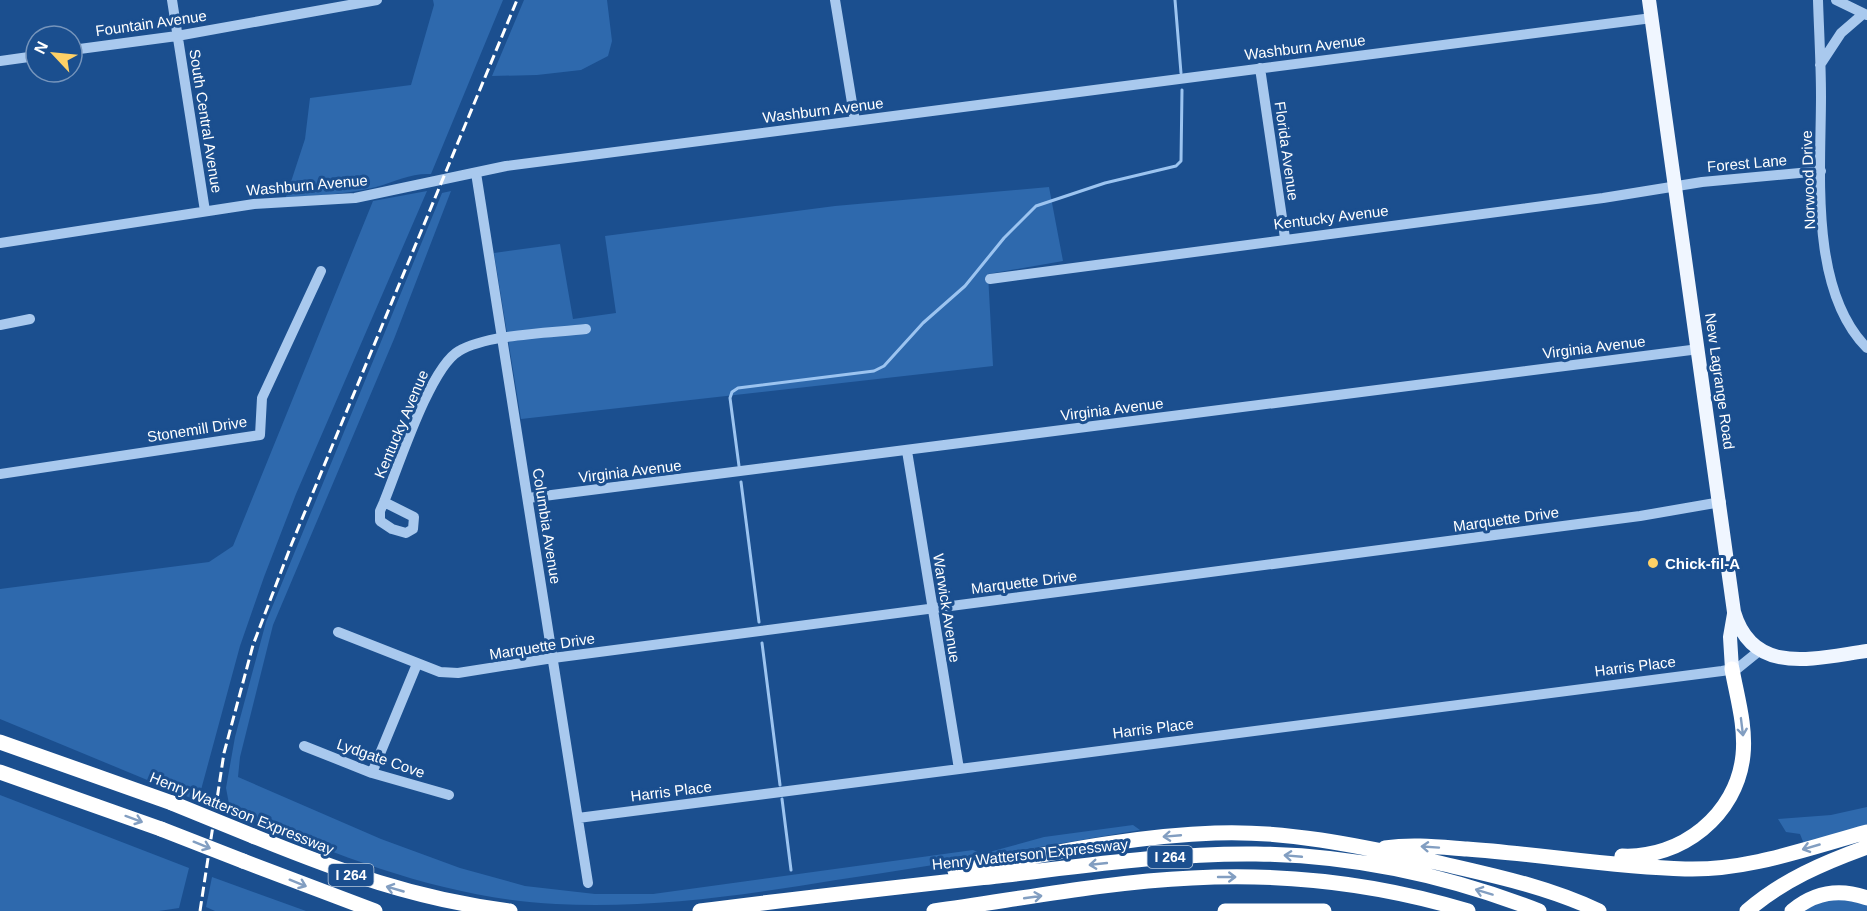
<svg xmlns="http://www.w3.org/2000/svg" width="1867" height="911" viewBox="0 0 1867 911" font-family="Arial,sans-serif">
<rect width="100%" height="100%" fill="#1b4f8f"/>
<path fill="#2e69ad" d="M433 0H503L431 174C411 173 396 181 376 187 347 194 316 196 286 197L305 139 310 98 411 85 434 5Z
M524 0H607L612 41 608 56 581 70 537 75 492 76Z
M1049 187 1063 261 988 274 993 366 521 419 494 253 560 244 573 319 616 313 605 236 835 206Z
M427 191 296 494 264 577 240 646 198 801 0 719V589L209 562 233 546 373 201Z
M451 191 394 339 273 625 240 757 238 777 381 839 460 868 525 886 595 894H653L973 850 982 854 1044 837 1133 825 1140 830C1039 847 937 865 836 880 744 895 649 909 556 904 441 898 334 855 230 809L226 788 235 737 266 622 442 193Z
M0 795 189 868 179 908 159 911H0Z
M1867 807V829L1804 844 1800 834 1786 832 1778 819 1831 815Z
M212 877 306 911H215L206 907Z
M1843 899 1867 905V911H1802L1819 902Z"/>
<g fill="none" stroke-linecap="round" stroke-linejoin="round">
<path stroke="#9cc4f0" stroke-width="3" d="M1175 0 1181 73
M739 466 730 398 732 392 738 388 874 371 884 366 923 323 965 286 1004 238 1036 206 1105 183 1176 166 1181 161 1182 90
M741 482 759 622
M762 643 780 785
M782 799 791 870"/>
<path stroke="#a9c9ee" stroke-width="10" d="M172 0 205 211
M835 0 855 121
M1818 0C1819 32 1821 64 1821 96 1821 172 1809 290 1867 348
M1836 0 1867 15
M72 50 177 36 377 0
M0 61 36 56
M1820 65 1841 33 1863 14
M1260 68 1285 238
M476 173 588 883
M0 243 254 204 355 198 506 166 1652 18
M990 279 1603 198 1702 182 1821 171
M0 325 30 319
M907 451 959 769
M0 474 260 435 262 398 321 271
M528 498 1699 349
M384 502 414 517 413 529 406 533 392 529 380 521V511L384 502C398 468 430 367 459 351 487 334 553 333 586 329
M338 632 440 672 458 673 553 658 1640 516 1721 502
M304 746 372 773 449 795
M372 773 417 664
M578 818 1722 671 1738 668 1759 651"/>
<path stroke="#f0f6ff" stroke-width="14" d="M1649 0 1734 612C1753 677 1815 658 1867 651
M1732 669 1730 637 1734 614"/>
<path stroke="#fff" stroke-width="15" d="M0 742 172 803
M0 772 161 829
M253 836C342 872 414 899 510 911
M1385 848C1412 844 1439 847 1467 849 1539 854 1612 867 1685 869 1747 871 1808 848 1867 832
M1622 856C1681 859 1737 815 1743 755 1746 726 1737 697 1732 669
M243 861 375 911
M955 871C1041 856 1127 836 1215 833 1288 830 1364 847 1435 862 1491 875 1546 886 1599 911
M700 911C799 898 899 887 998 876 1083 866 1169 853 1256 854 1352 855 1449 876 1539 911
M934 911C1020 899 1106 882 1192 878 1285 873 1379 884 1468 911
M1225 911H1324
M1747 911C1783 880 1823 863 1867 847
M1792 911C1815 892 1839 888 1867 898"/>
<path stroke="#fff" stroke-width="3" stroke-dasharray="10 4.5" stroke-linecap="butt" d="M200 911 224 753 253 645 292 543 517 0"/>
<path stroke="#fff" stroke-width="15" d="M172 803 253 836
M161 829 243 861"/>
</g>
<defs><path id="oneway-shaft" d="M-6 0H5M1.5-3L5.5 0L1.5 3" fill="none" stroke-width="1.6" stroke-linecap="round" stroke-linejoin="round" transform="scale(1.5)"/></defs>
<g stroke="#829ec1">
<use href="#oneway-shaft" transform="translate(1742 727) rotate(83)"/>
<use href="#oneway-shaft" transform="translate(134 819) rotate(20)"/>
<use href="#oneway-shaft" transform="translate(1172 836) rotate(175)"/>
<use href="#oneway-shaft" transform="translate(202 845) rotate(22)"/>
<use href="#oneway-shaft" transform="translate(1430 847) rotate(-176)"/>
<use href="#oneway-shaft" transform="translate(1811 847) rotate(164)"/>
<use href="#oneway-shaft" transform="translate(1293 856) rotate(-175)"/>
<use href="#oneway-shaft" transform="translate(1098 864) rotate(174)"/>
<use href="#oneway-shaft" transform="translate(1227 877)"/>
<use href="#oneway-shaft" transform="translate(298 883) rotate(22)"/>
<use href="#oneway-shaft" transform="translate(395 889) rotate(-164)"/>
<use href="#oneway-shaft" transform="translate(1484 892) rotate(-163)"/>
<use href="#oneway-shaft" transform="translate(1033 897) rotate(-8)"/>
</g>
<circle fill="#ffd166" stroke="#1b4f8f" stroke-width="2" cx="1653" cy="563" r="6"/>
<g text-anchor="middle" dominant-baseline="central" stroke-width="6" stroke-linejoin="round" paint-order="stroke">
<g fill="#1b4f8f" stroke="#bbcadd" stroke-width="1.5">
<rect x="1147.5" y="846" width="45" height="22" rx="4.5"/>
<rect x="328.5" y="864" width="45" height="22" rx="4.5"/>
</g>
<g font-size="14" font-weight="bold" fill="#fff">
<text x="1170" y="857">I 264</text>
<text x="351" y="875">I 264</text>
</g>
<g font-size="15" fill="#fff" stroke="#1b4f8f">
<text transform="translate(151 23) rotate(-8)">Fountain Avenue</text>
<text transform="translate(1305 47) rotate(-7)">Washburn Avenue</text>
<text transform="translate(823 110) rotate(-7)">Washburn Avenue</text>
<text transform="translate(206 121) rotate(81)">South Central Avenue</text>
<text transform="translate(1287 151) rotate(82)">Florida Avenue</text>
<text transform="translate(1747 163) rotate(-5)">Forest Lane</text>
<text transform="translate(1808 180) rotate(-92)">Norwood Drive</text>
<text transform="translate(307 185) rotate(-5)">Washburn Avenue</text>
<text transform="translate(1331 217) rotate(-7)">Kentucky Avenue</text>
<text transform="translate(1594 347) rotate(-7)">Virginia Avenue</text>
<text transform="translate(1720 381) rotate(82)">New Lagrange Road</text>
<text transform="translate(1112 409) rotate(-7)">Virginia Avenue</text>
<text transform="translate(401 424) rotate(-67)">Kentucky Avenue</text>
<text transform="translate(197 429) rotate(-9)">Stonemill Drive</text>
<text transform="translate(630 471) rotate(-7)">Virginia Avenue</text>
<text transform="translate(1506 519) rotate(-8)">Marquette Drive</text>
<text transform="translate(547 526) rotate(81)">Columbia Avenue</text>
<text transform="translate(1024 582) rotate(-7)">Marquette Drive</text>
<text transform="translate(947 608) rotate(81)">Warwick Avenue</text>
<text transform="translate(542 646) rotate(-9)">Marquette Drive</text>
<text transform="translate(1635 666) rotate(-7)">Harris Place</text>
<text transform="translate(1153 728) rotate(-7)">Harris Place</text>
<text transform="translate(381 758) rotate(19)">Lydgate Cove</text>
<text transform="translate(671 791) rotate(-7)">Harris Place</text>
<text transform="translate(242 813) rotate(22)">Henry Watterson Expressway</text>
<text transform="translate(1030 854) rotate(-6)">Henry Watterson Expressway</text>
</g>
<g font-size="15" font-weight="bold" fill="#fff" stroke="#1b4f8f" text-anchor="start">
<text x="1665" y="563">Chick-fil-A</text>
</g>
</g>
<g transform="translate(54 54) rotate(296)"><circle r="28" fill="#1b4f8f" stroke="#7695bc" stroke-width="1.5"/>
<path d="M0-4.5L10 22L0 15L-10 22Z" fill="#ffd166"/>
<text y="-9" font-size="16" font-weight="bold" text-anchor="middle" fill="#ffffff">N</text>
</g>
</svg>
